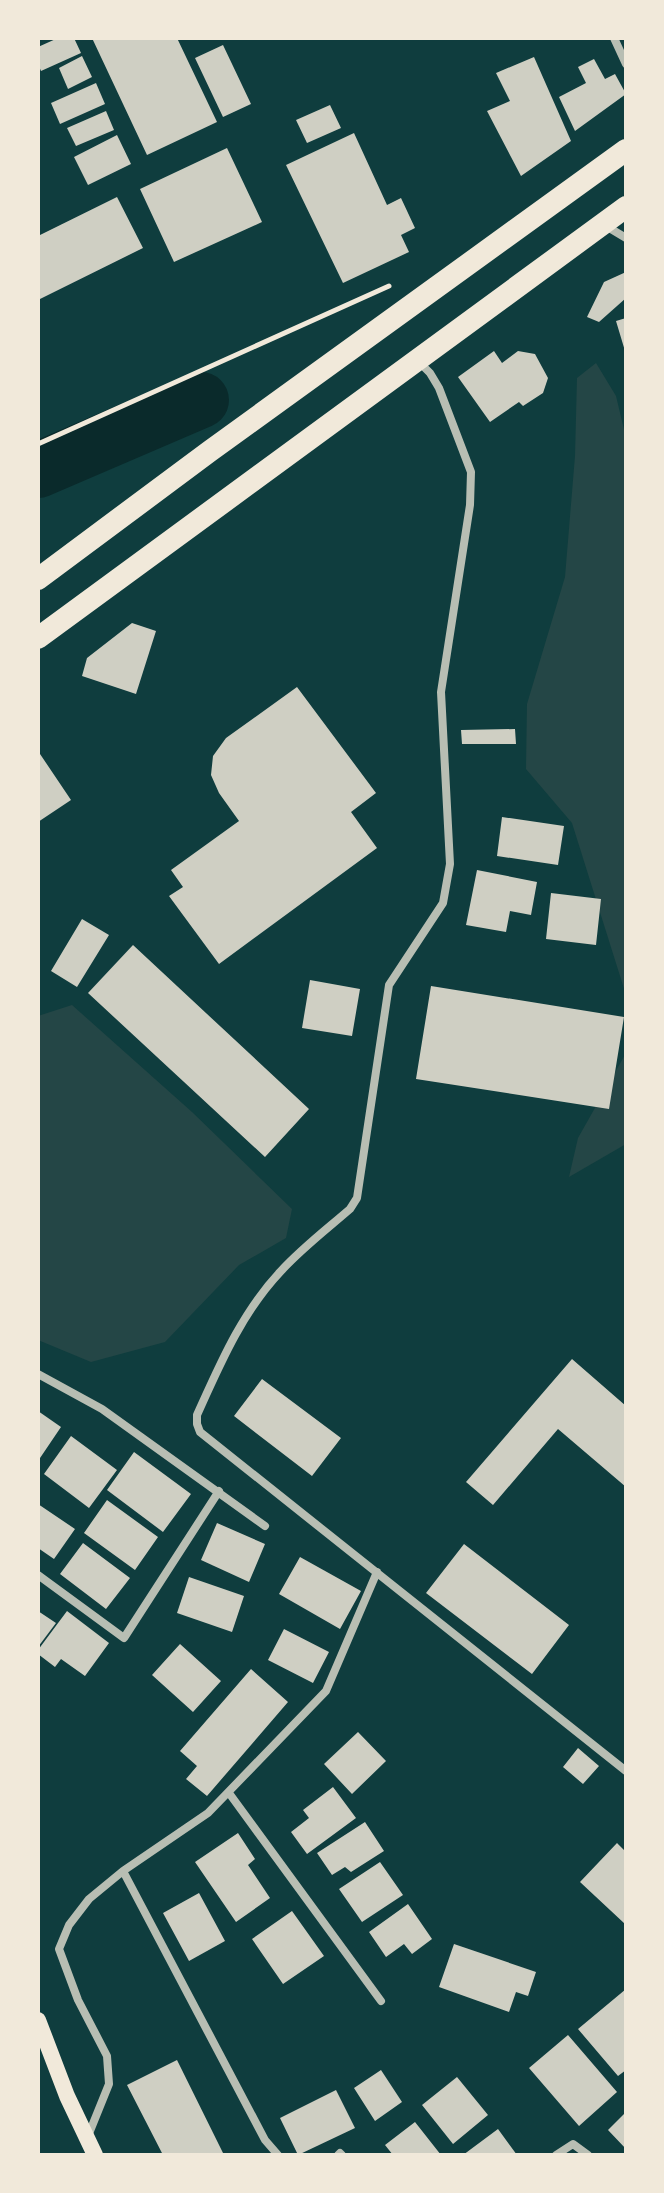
<svg xmlns="http://www.w3.org/2000/svg" width="664" height="2193" viewBox="0 0 664 2193" font-family="'Noto Sans',sans-serif">
<rect width="100%" height="100%" fill="#0f3d3e"/>
<path fill="#244646" d="M596 363 616 396 626 438V995L572 823 526 769 527 704 565 577 575 456 577 378Z
M72 1005 192 1112 292 1209 286 1238 239 1265 165 1342 91 1362 38 1340V1016Z
M626 1053V1144L569 1177 578 1138Z"/>
<g fill="none" stroke-linecap="round" stroke-linejoin="round">
<path stroke="#0a2a2b" stroke-width="56" d="M38 470 201 400"/>
</g>
<path fill="#cfcfc3" d="M58 38H74L81 53 41 71 38 64V47Z
M92 38H177L217 122 147 155Z
M223 45 251 104 223 117 195 58Z
M82 56 92 77 68 89 59 68Z
M534 57 571 141 521 176 487 111 510 101 496 73Z
M594 59 605 79 615 74 626 94 575 131 559 97 586 83 578 67Z
M96 83 105 104 60 124 51 103Z
M330 105 341 128 307 143 296 120Z
M106 111 114 130 76 146 67 128Z
M354 133 387 205 401 198 415 228 401 235 409 252 343 283 286 165Z
M117 135 131 164 88 185 74 157Z
M227 148 262 222 174 262 140 189Z
M117 197 143 248 38 300V236Z
M626 272V298L599 322 587 317 604 282Z
M626 318V351H625L616 321Z
M494 351 502 363 518 351 535 354 548 378 543 393 523 406 519 402 490 422 458 377Z
M132 623 156 631 136 694 82 676 87 658Z
M297 687 376 793 351 812 377 848 219 964 169 896 183 887 171 870 239 821 219 793 211 775 213 756 226 738Z
M515 729 516 744H462L461 730Z
M38 751 71 800 38 822Z
M502 817 564 826 558 865 497 856Z
M477 870 537 882 531 915 510 911 506 932 466 925Z
M551 893 601 899 596 945 546 939Z
M82 919 109 935 77 987 51 971Z
M133 945 309 1109 265 1157 88 993Z
M310 980 360 989 352 1036 302 1028Z
M431 986 624 1017 609 1109 416 1079Z
M572 1359 626 1406V1487L558 1429 493 1505 466 1482Z
M262 1379 341 1438 312 1476 234 1416Z
M38 1411 61 1427 38 1461Z
M71 1436 117 1470 89 1508 44 1474Z
M134 1452 191 1494 163 1532 107 1490Z
M107 1500 158 1537 135 1570 84 1533Z
M38 1504 75 1529 54 1559 38 1548Z
M217 1523 265 1544 249 1582 201 1560Z
M83 1543 130 1578 106 1609 60 1574Z
M464 1544 569 1625 532 1674 426 1593Z
M300 1557 361 1591 340 1629 279 1594Z
M189 1577 244 1596 232 1632 177 1613Z
M38 1611 56 1623 38 1647Z
M67 1611 109 1643 85 1676 61 1659 55 1667 38 1654V1650Z
M284 1629 329 1652 313 1683 268 1660Z
M180 1644 221 1681 193 1712 152 1675Z
M251 1669 288 1702 207 1796 186 1779 197 1766 180 1751Z
M358 1732 386 1761 352 1794 324 1764Z
M578 1748 599 1766 583 1784 563 1767Z
M333 1787 356 1818 307 1854 291 1832 309 1818 303 1810Z
M365 1822 384 1851 351 1872 345 1867 332 1875 317 1853Z
M238 1833 255 1859 248 1865 270 1898 236 1922 195 1862Z
M617 1843 626 1852 625 1924 580 1882Z
M380 1862 403 1895 362 1922 339 1889Z
M199 1893 225 1941 189 1961 163 1913Z
M408 1904 432 1939 412 1954 404 1944 386 1957 369 1932Z
M292 1911 324 1956 283 1984 252 1939Z
M454 1944 536 1972 528 1996 516 1992 509 2012 439 1987Z
M626 1989V2070L618 2076 578 2029Z
M568 2035 617 2092 579 2126 529 2068Z
M177 2060 224 2155H163L127 2085Z
M381 2070 402 2102 375 2121 354 2088Z
M457 2077 488 2115 453 2144 422 2105Z
M336 2090 355 2128 298 2155 280 2118Z
M626 2112V2149L608 2130Z
M415 2122 441 2155H393L385 2145Z
M498 2129 517 2155H463Z"/>
<g fill="none" stroke-linecap="round" stroke-linejoin="round">
<path stroke="#f1e9da" stroke-width="5" d="M38 444 389 286"/>
<path stroke="#b8beb3" stroke-width="8" d="M614 38 626 64
M606 226 626 238
M418 361 430 373 439 388 471 472 470 505 441 692 450 864 443 903 389 985 357 1198 350 1209C327 1229 302 1248 281 1271 242 1312 220 1364 197 1415V1424L200 1432 626 1771
M38 1374 102 1409 265 1526
M38 1575 124 1638 219 1491
M229 1793 381 2001
M123 1871 265 2140 278 2155
M88 2136 109 2084 107 2056 78 2000 59 1949 69 1925 89 1899 123 1871 208 1813 326 1691 377 1572
M338 2155 340 2153 342 2155
M556 2155 573 2144 588 2155"/>
<path stroke="#f1e9da" stroke-width="16" d="M38 2020 67 2096 95 2155"/>
<path stroke="#f1e9da" stroke-width="22" d="M38 579 210 451 626 150
M38 638 626 207"/>
</g>
<rect width="664" height="2193" fill="none" stroke="#f1e9da" stroke-width="80"/>
</svg>
